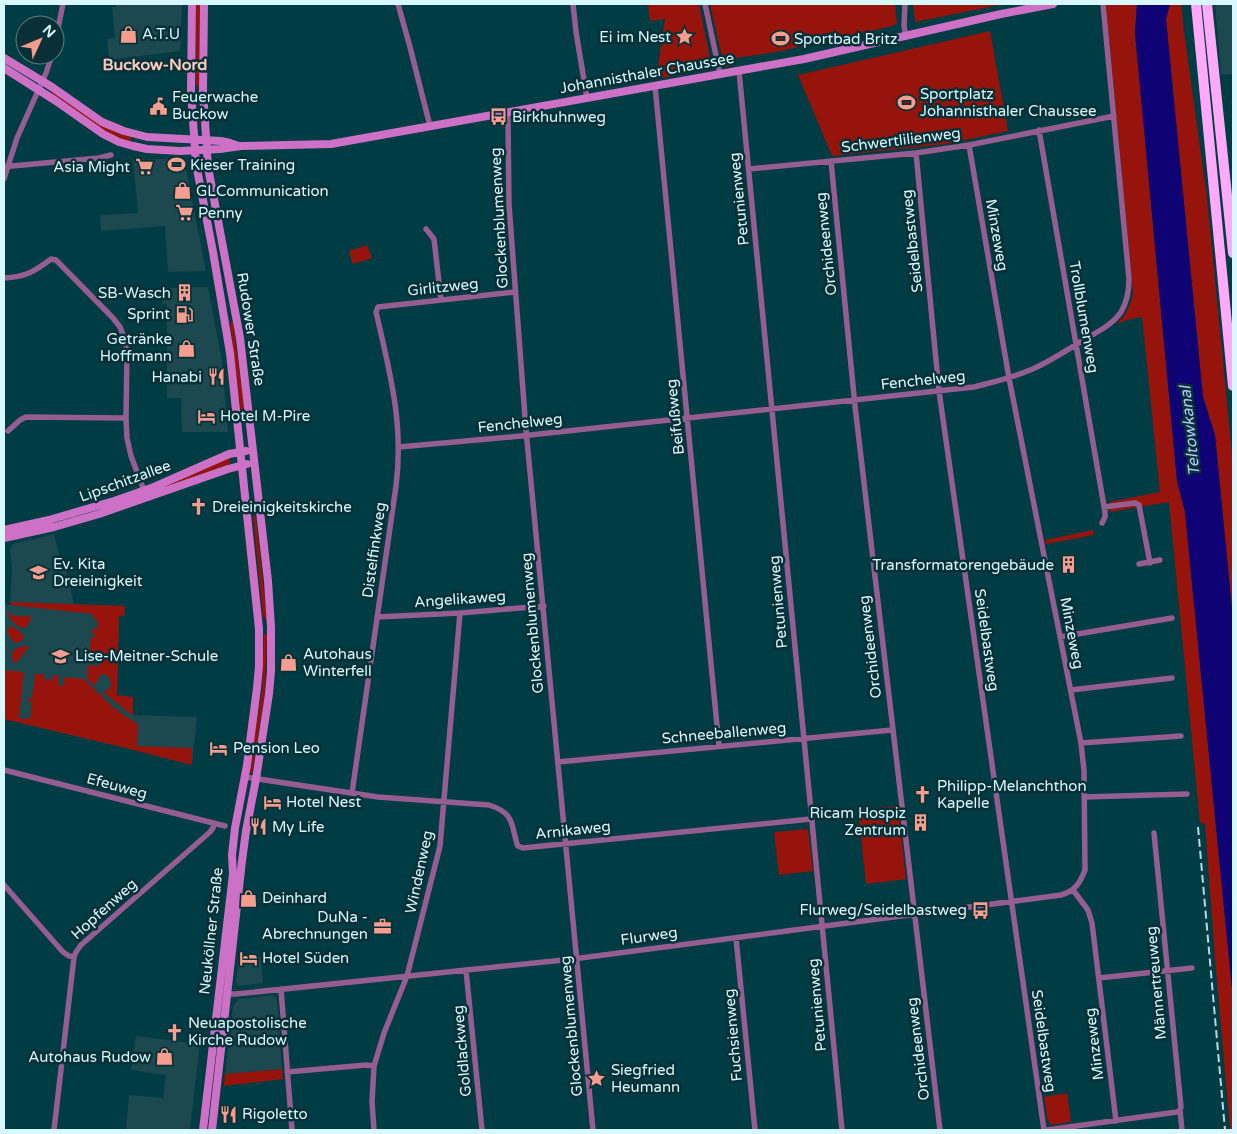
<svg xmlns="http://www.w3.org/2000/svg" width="1237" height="1134" viewBox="0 0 1237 1134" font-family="'Varela Round',sans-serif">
<rect width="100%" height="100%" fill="#003c44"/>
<path fill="#1c484f" d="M116 4H182L180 51 109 60 107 39 115 38 112 7H116Z
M1215 4H1233V74L1221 75Z
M156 159H180L185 164 206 271 168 272 165 226 101 231 100 215 138 213 133 160Z
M208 287 222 361 228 432H182L181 398H167V304H162V288Z
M54 534 60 558 63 557 74 604 125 606 124 616H119L117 696 133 697V715L197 717 192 765 130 749 4 719V604L10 605 12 567 10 549 13 544Z
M239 957H261L263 983 238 986 236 982Z
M272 995 277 999 282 1069 225 1074 233 1006 239 999Z
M136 1036 200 1044 190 1130H126L129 1095 163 1098 166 1075 131 1070Z"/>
<path fill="#97140c" d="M196 4H200L199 85 198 87 196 85Z
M648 4H699L712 68 710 69 656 79 665 19 650 21Z
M710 4H895L897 23 893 26 776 52 730 59 731 66 726 67 722 63 721 60 722 57Z
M913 4H1004L915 22Z
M1106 4H1137L1135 33 1177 481 1185 512 1233 999V1130H1230V1128L1215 959 1205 824 1203 823H1200L1169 502 1110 512 1109 502 1160 492 1142 317 1127 320 1117 324C1126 315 1132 304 1133 291Z
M1170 4H1181L1184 31 1207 198 1233 464V619L1215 435 1203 397 1166 19Z
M990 31 1008 131 946 144 832 156 798 75Z
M50 90C77 109 99 127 131 137V141C109 139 69 105 49 91Z
M367 245 372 258 353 264 349 251Z
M230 322H233L245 413 244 414 241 412Z
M230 457V464L188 479 156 492 155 489Z
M253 515 255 516 256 519 267 618 263 617Z
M1093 530 1094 535 1046 544 1045 540Z
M11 602 125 606 124 616H119L117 695 133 697V716L103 692 109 689 111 685 110 679 107 677 106 674H103L100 675 95 686 87 679 88 665 99 666 100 659 89 657 91 637H95V634L91 633 92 629H97L98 620 93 619V614L10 605Z
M10 610V615L29 617 30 613 31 614V619L26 628C19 629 12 622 8 615Z
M10 626C16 628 22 632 24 638L23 640 17 643C11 641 7 634 8 628Z
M265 634 267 635 265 691 252 773H250L249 769 262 690 264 635Z
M25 646H28V648L17 662 14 663C8 651 15 648 25 646Z
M4 670 24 672 19 718 30 719 32 702 28 701V698H32L35 674H44V679L52 680 53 675 59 676 58 685 63 686 65 677 84 679 115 709H119V712L138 724 137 746 192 748V765L130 749 4 719Z
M898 806 906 879 866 884 858 810Z
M808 829 813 871 779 875 774 832Z
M282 1069 283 1079 224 1086 225 1074Z
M1067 1093 1071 1122 1052 1125 1048 1121 1044 1097Z"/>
<path fill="#0f0274" d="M1137 4H1170L1166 19 1203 397 1215 435 1233 619V999L1185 512 1177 481 1135 33Z"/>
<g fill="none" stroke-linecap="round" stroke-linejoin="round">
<path stroke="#965d91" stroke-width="5.5" d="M398 4 410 47 430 126
M573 4 576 32 587 98
M705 4 720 74
M905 4 904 26 906 36
M55 43 63 4
M739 71 842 1130
M655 86 719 746
M507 112 508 120 509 205 526 430 593 1130
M1039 130 1105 512V517L1102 523
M916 153 939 391 1044 1130
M831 161 855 406 940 1130
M7 166H12L99 158 111 155
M749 169 916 153 969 145 1114 116
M4 179 17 138 46 73 52 55
M426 229 434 239 441 300
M4 278C25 277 34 272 51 259L56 260 113 318 120 327 125 340 127 353 126 418 127 438 131 456 145 493
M8 431 20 420 26 417 126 418
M399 447 521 436 974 387C993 382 1012 378 1030 370 1050 362 1068 349 1087 338 1099 331 1113 324 1121 312 1127 302 1129 290 1129 279L1103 4
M1104 507 1135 503 1139 505 1150 563
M1139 564 1160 560
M377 617 460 613 544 606
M1060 637 1172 618
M1071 690 1172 678
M1081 743 1181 736
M558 762 892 730
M4 770 225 826
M245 777 378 797 489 805C514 813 511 823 517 844L518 846 523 848 811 819
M352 793 396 486C404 425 390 372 376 312L378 307 515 292
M1084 797 1187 794
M1154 833 1181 1107 1180 1110 1182 1130
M4 885 63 952 69 956 74 957
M1073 890 1088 910 1092 923 1116 1121
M736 938 755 1130
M466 970 482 1130
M1099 978 1192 968
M281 989 292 1130
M227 994H236L573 959 1061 895C1075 891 1080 883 1085 870L1084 770 1081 743 1009 378 969 145
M287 1072 366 1065 374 1066
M54 1130 74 957 76 952 81 945 210 832 213 828 214 824
M374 1130 372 1102 374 1066 384 1033 407 976 440 846 460 613
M1047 1130 1177 1112 1180 1110"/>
<path stroke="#cc71c6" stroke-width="8" d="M192 4 191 91 196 164 213 252 230 353 259 629V666L257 688 247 765 235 828 232 855 233 874 203 1130
M204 4 203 91 208 167 240 338 268 581 271 627V671L269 694 256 779 246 831 242 861 212 1130
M4 58 52 87 102 122 124 131 147 137 221 141 230 143 239 146
M4 68 56 101 103 134 119 142 133 146 147 149 180 151 220 149 241 146 331 144 804 59 1001 14 1053 4
M4 530 49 520 114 501 154 487 229 454 246 451
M4 538 54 527 99 514 228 469 247 464"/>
<path stroke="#feaaf8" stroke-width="10" d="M1196 4 1233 386
M1207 4 1233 253"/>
<path stroke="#b5dbe2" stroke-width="2" stroke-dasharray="8 4" stroke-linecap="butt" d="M1198 827 1225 1130"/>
</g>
<defs>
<symbol id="shop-bare" viewBox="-9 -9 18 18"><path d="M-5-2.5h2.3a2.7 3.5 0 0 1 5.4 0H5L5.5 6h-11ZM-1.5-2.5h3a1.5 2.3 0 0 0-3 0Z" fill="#f59d8f" stroke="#083036" stroke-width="2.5" paint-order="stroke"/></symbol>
<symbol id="sight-bare" viewBox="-9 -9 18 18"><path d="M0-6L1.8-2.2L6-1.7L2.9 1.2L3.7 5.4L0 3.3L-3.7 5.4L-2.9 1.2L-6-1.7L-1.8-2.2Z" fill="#f59d8f" stroke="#083036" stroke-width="2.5" paint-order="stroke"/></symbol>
<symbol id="stadium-bare" viewBox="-9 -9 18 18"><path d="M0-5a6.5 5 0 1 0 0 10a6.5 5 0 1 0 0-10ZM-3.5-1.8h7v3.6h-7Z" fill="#f59d8f" stroke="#083036" stroke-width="2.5" paint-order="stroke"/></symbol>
<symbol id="civic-bare" viewBox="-9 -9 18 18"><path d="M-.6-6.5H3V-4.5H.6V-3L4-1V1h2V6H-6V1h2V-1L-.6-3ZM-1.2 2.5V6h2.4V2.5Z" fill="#f59d8f" stroke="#083036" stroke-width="2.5" paint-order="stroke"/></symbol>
<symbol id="bus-bare" viewBox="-9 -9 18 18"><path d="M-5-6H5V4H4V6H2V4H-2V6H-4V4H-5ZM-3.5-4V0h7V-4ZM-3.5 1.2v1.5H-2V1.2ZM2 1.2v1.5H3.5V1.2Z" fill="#f59d8f" stroke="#083036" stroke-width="2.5" paint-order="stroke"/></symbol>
<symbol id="supermarket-bare" viewBox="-9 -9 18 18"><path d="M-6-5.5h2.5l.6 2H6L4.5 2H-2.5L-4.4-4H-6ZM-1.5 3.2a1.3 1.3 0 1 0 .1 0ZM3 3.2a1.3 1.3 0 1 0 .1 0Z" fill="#f59d8f" stroke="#083036" stroke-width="2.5" paint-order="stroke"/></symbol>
<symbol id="building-bare" viewBox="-9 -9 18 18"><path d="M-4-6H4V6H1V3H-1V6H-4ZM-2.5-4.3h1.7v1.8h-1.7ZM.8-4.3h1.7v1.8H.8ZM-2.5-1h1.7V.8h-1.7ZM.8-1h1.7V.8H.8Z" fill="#f59d8f" stroke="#083036" stroke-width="2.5" paint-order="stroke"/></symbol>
<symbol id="fuel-bare" viewBox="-9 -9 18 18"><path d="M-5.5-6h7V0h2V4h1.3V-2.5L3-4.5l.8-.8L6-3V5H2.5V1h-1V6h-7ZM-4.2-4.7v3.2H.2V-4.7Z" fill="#f59d8f" stroke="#083036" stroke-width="2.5" paint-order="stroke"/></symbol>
<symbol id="restaurant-bare" viewBox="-9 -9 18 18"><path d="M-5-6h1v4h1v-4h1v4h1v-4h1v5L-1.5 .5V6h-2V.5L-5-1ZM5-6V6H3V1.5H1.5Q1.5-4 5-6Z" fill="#f59d8f" stroke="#083036" stroke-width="2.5" paint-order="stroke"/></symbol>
<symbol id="hotel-bare" viewBox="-9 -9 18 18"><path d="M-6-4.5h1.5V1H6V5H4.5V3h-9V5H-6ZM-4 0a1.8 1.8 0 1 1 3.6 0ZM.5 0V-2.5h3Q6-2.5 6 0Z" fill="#f59d8f" stroke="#083036" stroke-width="2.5" paint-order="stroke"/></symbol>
<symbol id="church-bare" viewBox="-9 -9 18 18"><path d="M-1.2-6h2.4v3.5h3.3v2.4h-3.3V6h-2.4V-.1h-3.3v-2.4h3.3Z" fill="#f59d8f" stroke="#083036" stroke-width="2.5" paint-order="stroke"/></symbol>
<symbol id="school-bare" viewBox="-9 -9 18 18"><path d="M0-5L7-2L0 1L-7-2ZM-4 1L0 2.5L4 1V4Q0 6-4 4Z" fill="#f59d8f" stroke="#083036" stroke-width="2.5" paint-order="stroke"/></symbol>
<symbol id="office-bare" viewBox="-9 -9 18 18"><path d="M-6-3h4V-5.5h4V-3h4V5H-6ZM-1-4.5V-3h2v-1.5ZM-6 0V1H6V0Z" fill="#f59d8f" stroke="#083036" stroke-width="2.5" paint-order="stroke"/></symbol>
</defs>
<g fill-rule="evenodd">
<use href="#shop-bare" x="116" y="22" width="25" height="25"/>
<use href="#sight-bare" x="672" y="24" width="25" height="25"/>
<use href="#stadium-bare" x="768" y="26" width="25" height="25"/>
<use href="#stadium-bare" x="894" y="90" width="25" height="25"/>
<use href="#civic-bare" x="146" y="94" width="25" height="25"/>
<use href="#bus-bare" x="486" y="104" width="25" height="25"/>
<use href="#stadium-bare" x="164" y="152" width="25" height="25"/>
<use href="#supermarket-bare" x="132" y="154" width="25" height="25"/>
<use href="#shop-bare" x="170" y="178" width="25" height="25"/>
<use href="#supermarket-bare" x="172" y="200" width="25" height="25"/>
<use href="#building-bare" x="172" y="280" width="25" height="25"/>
<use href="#fuel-bare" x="172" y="302" width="25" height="25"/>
<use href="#shop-bare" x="174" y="336" width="25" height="25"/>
<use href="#restaurant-bare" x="204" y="364" width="25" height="25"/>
<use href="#hotel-bare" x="194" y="404" width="25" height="25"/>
<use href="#church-bare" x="186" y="494" width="25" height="25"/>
<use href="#building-bare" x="1056" y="552" width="25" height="25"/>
<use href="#school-bare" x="26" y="560" width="25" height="25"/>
<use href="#school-bare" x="48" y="644" width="25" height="25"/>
<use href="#shop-bare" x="276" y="650" width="25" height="25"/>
<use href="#hotel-bare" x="206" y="736" width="25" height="25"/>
<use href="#church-bare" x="910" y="782" width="25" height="25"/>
<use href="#hotel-bare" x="260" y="790" width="25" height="25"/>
<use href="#building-bare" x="908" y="810" width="25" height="25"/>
<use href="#restaurant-bare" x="246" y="814" width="25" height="25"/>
<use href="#shop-bare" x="236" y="886" width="25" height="25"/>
<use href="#bus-bare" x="968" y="898" width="25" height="25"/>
<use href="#office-bare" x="370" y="914" width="25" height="25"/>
<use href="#hotel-bare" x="236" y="946" width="25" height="25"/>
<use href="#church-bare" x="162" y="1020" width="25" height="25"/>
<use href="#shop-bare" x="152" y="1044" width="25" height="25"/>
<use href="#sight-bare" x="584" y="1066" width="25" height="25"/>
<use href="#restaurant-bare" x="216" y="1102" width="25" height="25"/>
</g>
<g text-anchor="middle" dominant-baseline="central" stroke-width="5" stroke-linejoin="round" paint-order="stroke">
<g font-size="15" fill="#d6f8fe" stroke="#083036" text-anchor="start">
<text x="142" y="34">A.T.U</text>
<text x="671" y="37" text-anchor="end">Ei im Nest</text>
<text x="794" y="39">Sportbad Britz</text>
<text x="920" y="94">Sportplatz<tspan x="920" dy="17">Johannisthaler Chaussee</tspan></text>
<text x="172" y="97">Feuerwache<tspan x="172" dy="17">Buckow</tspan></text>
<text x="512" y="117">Birkhuhnweg</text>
<text x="190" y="165">Kieser Training</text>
<text x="130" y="167" text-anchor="end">Asia Might</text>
<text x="196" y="191">GLCommunication</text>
<text x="198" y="213">Penny</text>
<text x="171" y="293" text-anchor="end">SB-Wasch</text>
<text x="170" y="314" text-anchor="end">Sprint</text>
<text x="172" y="339" text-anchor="end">Getränke<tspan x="172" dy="17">Hoffmann</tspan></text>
<text x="202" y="377" text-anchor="end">Hanabi</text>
<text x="220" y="416">Hotel M-Pire</text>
<text x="212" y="507">Dreieinigkeitskirche</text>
<text x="53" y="564">Ev. Kita<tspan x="53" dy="17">Dreieinigkeit</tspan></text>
<text x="1054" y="565" text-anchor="end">Transformatorengebäude</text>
<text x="303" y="654">Autohaus<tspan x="303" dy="17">Winterfell</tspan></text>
<text x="75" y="656">Lise-Meitner-Schule</text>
<text x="233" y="748">Pension Leo</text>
<text x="937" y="786">Philipp-Melanchthon<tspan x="937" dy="17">Kapelle</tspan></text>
<text x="286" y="802">Hotel Nest</text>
<text x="906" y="813" text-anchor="end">Ricam Hospiz<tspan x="906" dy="17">Zentrum</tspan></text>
<text x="272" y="827">My Life</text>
<text x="262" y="898">Deinhard</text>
<text x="967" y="910" text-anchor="end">Flurweg/Seidelbastweg</text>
<text x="368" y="917" text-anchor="end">DuNa -<tspan x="368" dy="17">Abrechnungen</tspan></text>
<text x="262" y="958">Hotel Süden</text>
<text x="188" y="1023">Neuapostolische<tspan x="188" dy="17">Kirche Rudow</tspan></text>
<text x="151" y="1057" text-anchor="end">Autohaus Rudow</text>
<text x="611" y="1070">Siegfried<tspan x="611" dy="17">Heumann</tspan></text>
<text x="242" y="1114">Rigoletto</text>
</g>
<g font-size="15" fill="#d6f8fe" stroke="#083036">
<text transform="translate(647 73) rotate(-10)">Johannisthaler Chaussee</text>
<text transform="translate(901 140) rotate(-7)">Schwertlilienweg</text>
<text transform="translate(739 199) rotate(-96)">Petunienweg</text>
<text transform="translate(499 218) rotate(-93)">Glockenblumenweg</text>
<text transform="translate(997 235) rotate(80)">Minzeweg</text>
<text transform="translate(912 241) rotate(-96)">Seidelbastweg</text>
<text transform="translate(826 244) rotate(-96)">Orchideenweg</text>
<text transform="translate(443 287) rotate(-6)">Girlitzweg</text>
<text transform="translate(1084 317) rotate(80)">Trollblumenweg</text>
<text transform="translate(251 329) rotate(81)">Rudower Straße</text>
<text transform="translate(923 380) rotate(-6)">Fenchelweg</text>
<text transform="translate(675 417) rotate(-96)">Beifußweg</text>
<text transform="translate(520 423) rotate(-6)">Fenchelweg</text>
<text transform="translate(125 481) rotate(-20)">Lipschitzallee</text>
<text transform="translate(374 550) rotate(-82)">Distelfinkweg</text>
<text transform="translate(460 599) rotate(-4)">Angelikaweg</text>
<text transform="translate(778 602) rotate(-95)">Petunienweg</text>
<text transform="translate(532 623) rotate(-95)">Glockenblumenweg</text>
<text transform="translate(1072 633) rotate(79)">Minzeweg</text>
<text transform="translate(987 640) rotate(82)">Seidelbastweg</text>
<text transform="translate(870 647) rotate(-97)">Orchideenweg</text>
<text transform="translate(724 733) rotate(-5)">Schneeballenweg</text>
<text transform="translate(117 786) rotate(15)">Efeuweg</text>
<text transform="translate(573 830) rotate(-6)">Arnikaweg</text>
<text transform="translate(419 872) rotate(-78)">Windenweg</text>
<text transform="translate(104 909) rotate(-42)">Hopfenweg</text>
<text transform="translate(211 931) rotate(-84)">Neuköllner Straße</text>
<text transform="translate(649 936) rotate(-8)">Flurweg</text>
<text transform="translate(1156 983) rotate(-95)">Männertreuweg</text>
<text transform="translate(817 1005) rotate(-95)">Petunienweg</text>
<text transform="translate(571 1026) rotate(-95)">Glockenblumenweg</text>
<text transform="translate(733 1035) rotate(-95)">Fuchsienweg</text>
<text transform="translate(1044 1041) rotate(82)">Seidelbastweg</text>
<text transform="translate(1094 1044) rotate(-97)">Minzeweg</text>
<text transform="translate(918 1049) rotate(-97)">Orchideenweg</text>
<text transform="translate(462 1051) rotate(-95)">Goldlackweg</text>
</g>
<g font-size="16" font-weight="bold" fill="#fdcac1" stroke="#083036">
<text x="155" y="65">Buckow-Nord</text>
</g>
<g font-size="16" font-style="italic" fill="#b2c5fc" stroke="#083036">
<text transform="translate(1190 431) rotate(-96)">Teltowkanal</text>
</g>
</g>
<rect width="1237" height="1134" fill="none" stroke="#d6f8fe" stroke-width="10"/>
<g transform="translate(40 40) rotate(46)"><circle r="24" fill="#083036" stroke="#5a8086"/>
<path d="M0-4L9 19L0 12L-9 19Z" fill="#f59d8f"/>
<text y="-8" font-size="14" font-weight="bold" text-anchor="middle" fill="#d6f8fe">N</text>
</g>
</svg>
